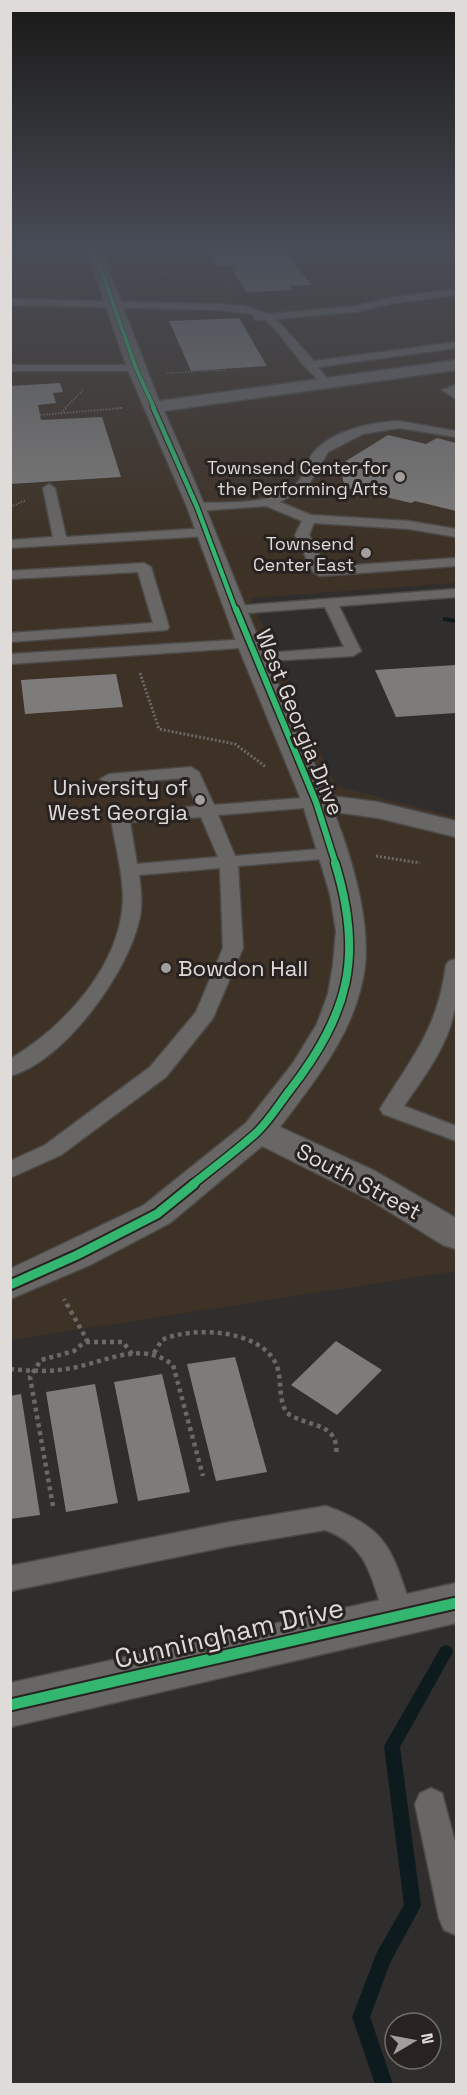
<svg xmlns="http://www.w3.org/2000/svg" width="467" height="2095" viewBox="0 0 467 2095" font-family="'Space Grotesk',sans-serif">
<rect width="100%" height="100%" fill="#302e2c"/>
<path fill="#3e3226" d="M11 247H456V583L250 598 336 786 456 817V1271L11 1340Z"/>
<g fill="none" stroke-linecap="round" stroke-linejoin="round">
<path fill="#0d1b1f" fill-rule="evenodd" d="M443 617 456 619V623L443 621Z
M446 1645 451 1647 453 1652 400 1747 421 1906 390 1963 370 2017 393 2084H375L352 2017 377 1952 404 1905 384 1746 441 1647Z"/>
</g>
<path fill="#7e7c7a" d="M206 247H283L311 285 290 286 292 290 246 292 230 265 217 266Z
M239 318 267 366 191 371 169 321Z
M60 383 63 392 53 393 56 403 38 405 41 420 102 417 121 477 10 484V386Z
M388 435 426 444 437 438 456 443V511L415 501 411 503 390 498 373 489 351 490 343 481 342 472 346 461Z
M456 665V713L396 717 375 670Z
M116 674 123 707 25 714 21 680Z
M336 1341 382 1370 337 1415 291 1385Z
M235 1357 267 1472 216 1481 187 1364Z
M162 1374 190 1492 138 1501 114 1382Z
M95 1384 118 1503 66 1512 46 1392Z
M21 1394 40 1515 10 1519V1396Z"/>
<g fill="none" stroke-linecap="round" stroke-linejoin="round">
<defs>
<path id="service" d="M456 289V295L389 304 356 312 276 319 314 361 456 342V348L318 367 332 384 326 387 305 367 275 329 265 320H254L255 316 251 314 221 310 10 305V299L221 304 244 306 269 314 356 306 389 298Z
M10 365H136L141 368 136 371H10Z
M456 385V399L442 390Z
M399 421 456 431V437L399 428 363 434 328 452 308 486 280 502 311 515 409 521 456 529V537L409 529 314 523 309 535 325 567 456 558V566L320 576 313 572 295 535 302 521 266 506 197 511 190 507 197 503C229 502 269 506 296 484 304 477 305 465 311 456 328 431 371 422 399 421Z
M49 484 55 488 66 537 207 528 214 532 207 536 10 548V540L53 537 43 488Z
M144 563 151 567 169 627 167 630 10 642V633L153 623 138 572 10 579V571Z
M456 589V597L339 606 361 651 353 656 250 662 247 659 255 654 344 647 325 607 236 614 229 610 236 606Z
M249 639 254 641 257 644 254 647 10 664V654Z
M191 767 199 772 214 805 316 797 325 802 316 807 218 815 235 856 333 848 342 853 333 858 238 866 243 948 213 1018 166 1077 61 1155 10 1178V1161L45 1145 150 1067 196 1012 223 948 220 868 139 875C141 890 143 906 139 921 127 973 65 1061 10 1076V1059C64 1027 121 966 123 899 123 872 115 845 111 818L114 814 197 806 185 778 109 784 100 779 109 774ZM201 817 218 857 137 864 130 822Z
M456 959C463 1024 440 1054 404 1106L456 1126V1141L383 1114 380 1109C413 1056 437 1030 446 965L449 961Z
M326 1506C393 1530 392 1554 414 1616L409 1625 399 1629 389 1625C370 1585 374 1548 325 1530L230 1546 10 1591V1566L230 1522Z
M431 1788 442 1793 456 1846V1935L444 1930 439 1918 415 1804 420 1793Z"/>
<path id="minor" d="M316 794 378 802 456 821V837L378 818 306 808 302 802 306 796Z
M456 1583V1623L10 1727V1683Z"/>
<path id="tertiary" d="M86 247H100L159 401 456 360V370L164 411C199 488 229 567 261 645 298 733 374 870 365 965 358 1028 317 1078 280 1127L373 1170 456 1218V1249L443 1245 372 1201 262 1146 170 1223 90 1265 10 1299V1269L144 1205 246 1123 293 1063 317 1024 328 994 333 965 336 931 330 894 302 802 237 644 187 507 127 368Z"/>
</defs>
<use href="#service" stroke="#4c4a48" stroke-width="3"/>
<use href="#minor" stroke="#4c4a48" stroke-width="3"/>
<use href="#tertiary" stroke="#4c4a48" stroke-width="3"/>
<path stroke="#6b6968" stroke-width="1.5" stroke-dasharray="1.5 1.5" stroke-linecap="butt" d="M196 247 207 266 219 267 231 286
M121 252 205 263
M413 255 433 254
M370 256 409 255
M141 281 194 263
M167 373 226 370
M65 408 83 390
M117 408H123"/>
<path stroke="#6b6968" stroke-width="2" stroke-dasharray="1.5 1.5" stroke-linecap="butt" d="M61 413 67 407
M40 415 123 408
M10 507 26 500"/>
<path stroke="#6b6968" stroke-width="3" stroke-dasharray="2 2" stroke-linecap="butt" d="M140 673 159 729 235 744 266 767
M376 856 420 863"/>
<path stroke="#6b6968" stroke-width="4.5" stroke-dasharray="4 4" stroke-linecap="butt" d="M86 1342H123L132 1354
M154 1353 162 1340C192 1326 260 1329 276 1364 283 1380 277 1398 287 1413 308 1428 340 1421 336 1456
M10 1369C29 1371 48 1372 66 1369 103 1364 140 1339 173 1365L203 1476
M53 1506 30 1377 41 1360 74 1351 87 1340 64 1299"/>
<use href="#service" fill="#696765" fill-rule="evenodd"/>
<use href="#minor" fill="#696765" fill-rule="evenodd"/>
<use href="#tertiary" fill="#696765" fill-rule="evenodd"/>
<defs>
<path id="cycleway-far5" d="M93 247 136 368 154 408"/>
<path id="cycleway-far4" d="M153 407 197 507 236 611"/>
<path id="cycleway-far3" d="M236 609 316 802 336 865"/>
<path id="cycleway-far2" d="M192 1185C213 1168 236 1151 256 1133 269 1121 279 1104 290 1090 349 1014 364 956 335 863"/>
<path id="cycleway-far1" d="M10 1285 77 1255 157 1214 194 1184"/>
<path id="cycleway" d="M10 1705 456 1603"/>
</defs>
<use href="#cycleway-far5" stroke="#282320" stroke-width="5"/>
<use href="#cycleway-far4" stroke="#282320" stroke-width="7"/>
<use href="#cycleway-far3" stroke="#282320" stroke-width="9"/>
<use href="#cycleway-far2" stroke="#282320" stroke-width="11"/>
<use href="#cycleway-far1" stroke="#282320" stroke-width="13"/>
<use href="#cycleway" stroke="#282320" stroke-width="15"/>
<use href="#cycleway-far5" stroke="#33b770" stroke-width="4"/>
<use href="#cycleway-far4" stroke="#33b770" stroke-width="4.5"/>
<use href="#cycleway-far3" stroke="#33b770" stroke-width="6"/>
<use href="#cycleway-far2" stroke="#33b770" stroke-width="8"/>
<use href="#cycleway-far1" stroke="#33b770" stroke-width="9"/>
<use href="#cycleway" stroke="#33b770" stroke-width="11"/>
</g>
<linearGradient id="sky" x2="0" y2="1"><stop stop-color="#1a1918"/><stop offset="0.46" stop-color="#484c56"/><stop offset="1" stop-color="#484c56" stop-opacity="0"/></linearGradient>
<rect width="467" height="541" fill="url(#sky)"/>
<g fill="#a29e9c" stroke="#282320" stroke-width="2">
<circle cx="400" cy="477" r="6"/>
<circle cx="366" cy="553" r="6"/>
<circle cx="200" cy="800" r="6"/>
<circle cx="166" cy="968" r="6"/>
</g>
<g text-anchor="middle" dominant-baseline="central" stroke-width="6" stroke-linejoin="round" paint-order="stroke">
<g font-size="18" fill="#dfdbd9" stroke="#282320" text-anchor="end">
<text x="388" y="467">Townsend Center for<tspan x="388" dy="21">the Performing Arts</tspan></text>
<text x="354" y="543">Townsend<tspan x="354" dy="21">Center East</tspan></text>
</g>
<g font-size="22" fill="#dfdbd9" stroke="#282320">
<text transform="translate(300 722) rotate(68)">West Georgia Drive</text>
<text transform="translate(359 1181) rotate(28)">South Street</text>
</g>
<g font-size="22" fill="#dfdbd9" stroke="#282320" text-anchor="end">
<text x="188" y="787">University of<tspan x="188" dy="25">West Georgia</tspan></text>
<text x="178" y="968" text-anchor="start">Bowdon Hall</text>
</g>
<g font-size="27" fill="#dfdbd9" stroke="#282320">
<text transform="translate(229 1633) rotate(-13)">Cunningham Drive</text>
</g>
</g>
<rect width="467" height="2095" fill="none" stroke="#dfdbd9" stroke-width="24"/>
<g transform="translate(413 2041) rotate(80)"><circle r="28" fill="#282320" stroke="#716d6a" stroke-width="1.5"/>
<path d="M0-4.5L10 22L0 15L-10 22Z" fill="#a29e9c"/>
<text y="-9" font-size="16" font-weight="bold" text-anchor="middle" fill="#dfdbd9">N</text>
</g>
</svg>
